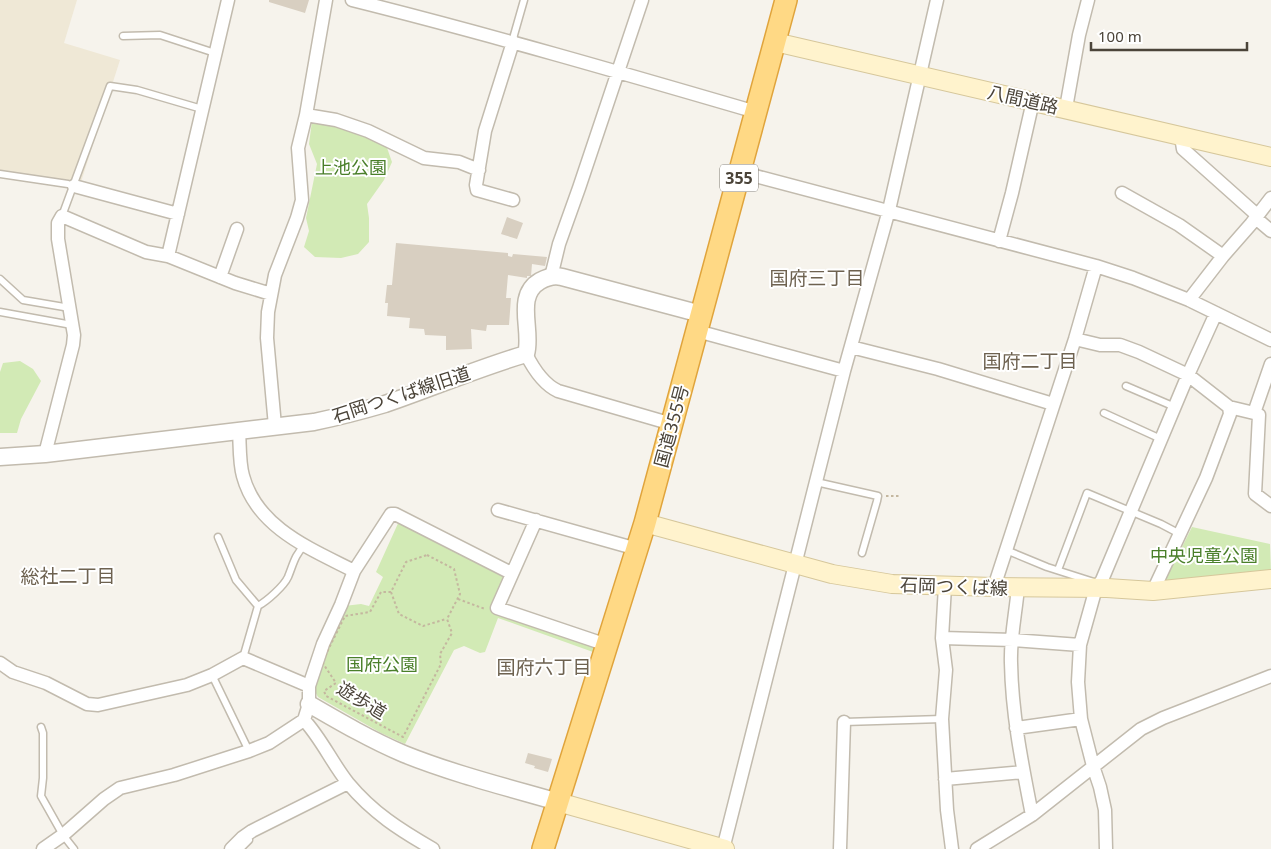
<svg xmlns="http://www.w3.org/2000/svg" width="1271" height="849" viewBox="0 0 1271 849" font-family="'Noto Sans','Noto Sans JP',sans-serif">
<rect width="100%" height="100%" fill="#f6f3ec"/>
<path fill="#efe8d6" d="M0 0H77L64 43 120 60 81 182 0 170Z"/>
<path fill="#d2eab5" d="M312 121 340 126 386 145 392 162 384 180 367 204 369 218V242L358 254 341 258 315 257 304 247 309 231 306 218 317 164 309 144Z
M20 361 33 369 41 381 21 419 17 433H0V372L3 363Z
M400 519 507 576 491 608 595 645 593 652 498 618 485 652 480 653 464 646 454 650 405 744 381 733 318 697 313 688 321 659 344 606 361 604 369 606 383 577 376 572Z
M1192 527 1270 544 1271 573 1165 581Z"/>
<path fill="#d8cfc1" d="M269 0H309L305 13 269 2Z
M507 217 523 223 517 239 501 234Z
M396 243 508 253V256L512 257 513 254 547 257 545 266 532 264 531 276H527V278L508 275 506 298H511L509 325H487L486 331 471 329 472 349 446 350V336L425 335 424 329 409 328 410 318 387 316 388 303H385L387 285H392Z
M528 753 552 759 548 772 534 768 535 766 525 763Z"/>
<g fill="none" stroke-linecap="round" stroke-linejoin="round">
<defs>
<path id="service" d="M123 36 160 35 215 53
M513 42 514 35 524 0
M0 174 68 184 74 186
M62 216 110 86 137 90 202 109
M0 279 23 300 70 308
M0 312 72 325
M1126 386 1175 407
M1104 413 1161 439
M816 482 878 496 877 501 862 553
M218 537 236 580 258 606
M1006 550 1047 567 1094 582
M1058 570 1087 493 1161 524 1180 534
M243 658 258 606C267 601 284 586 288 577 293 565 295 554 305 545
M212 675 249 751
M844 722 942 719
M41 727 43 733V778L41 796 63 835 74 849
M240 849 249 840"/>
<path id="minor" d="M352 0C488 34 622 73 756 112
M1066 108 1079 35 1088 0
M306 115 336 120 368 131 424 158 459 162 479 170
M1181 136 1183 149 1257 215 1258 220 1271 231
M740 172 1096 266 1133 278 1189 300 1271 340
M74 186 178 214
M1122 193 1179 225 1223 256
M513 200 477 190 476 185 485 131 513 42
M999 241 1012 193 1033 101
M168 256 228 0
M220 277 237 229
M551 277 559 244 579 188 642 0
M1189 300 1223 256 1251 224 1271 198
M697 331 844 371
M1075 339 1100 345H1120L1139 352 1188 375 1229 407 1230 414 1206 478 1153 591
M851 347 938 369 1053 404
M526 354C533 368 543 384 558 391L672 424
M1229 407 1254 413 1271 364
M1254 413 1259 415 1255 494 1271 506
M275 426 267 338 268 312 275 275 297 218 302 200 298 148 306 115 326 0
M239 430C240 445 239 462 243 476 257 528 311 549 354 571
M45 454 73 345 74 335 58 239V223L62 216 146 252 168 256 235 283 271 294
M498 510 637 549
M536 520 497 608 607 645
M945 586 942 638 946 670 942 719 947 810 952 849
M994 587 1075 339 1096 266
M1018 587C1016 612 1010 638 1011 663 1012 715 1022 764 1032 815
M942 638 1013 640 1080 645
M0 663 13 672 46 683 87 704 98 705 187 685 212 675 243 658 309 686
M1016 728 1081 719
M945 779 1023 772
M43 849 63 835 104 799 120 788 174 775 249 751 269 743 304 720
M231 849 242 838 252 831 348 783
M433 849C400 830 373 813 348 783 332 763 321 738 304 720L309 704V686L323 644 341 605 354 571 391 514H395L511 573
M723 849 844 371 889 210 937 0
M840 849 844 722
M977 849 1032 815 1141 729 1163 718 1271 676
M1106 849 1105 810 1100 787 1093 766 1081 719 1078 682 1080 645 1096 588 1102 580 1188 375 1216 313"/>
<path id="tertiary" d="M0 457 45 454 314 422C338 417 361 411 385 404 432 388 478 368 526 354 533 331 514 296 540 281 547 277 555 275 562 277L701 314
M309 704C340 722 371 740 404 754 454 774 506 787 558 802"/>
<path id="secondary" d="M775 42 1271 157
M645 523 832 574 892 584 994 587 1107 588 1153 591 1271 579
M558 802 725 849"/>
<path id="trunk" d="M543 849 645 523 786 0"/>
</defs>
<use href="#service" stroke="#c2bbae" stroke-width="9"/>
<use href="#minor" stroke="#c2bbae" stroke-width="15"/>
<use href="#tertiary" stroke="#c2bbae" stroke-width="19"/>
<use href="#secondary" stroke="#d6c79b" stroke-width="20"/>
<use href="#trunk" stroke="#e0a43c" stroke-width="24"/>
<path stroke="#c4b79f" stroke-width="2" stroke-dasharray="2.5 2.5" stroke-linecap="butt" d="M886 496H901
M427 555 454 569 460 594 447 619 452 633 440 654 441 664 403 737 326 696 324 691 336 683 322 662 345 616 370 612 381 592H391L406 562Z
M391 592 399 614 423 626 446 619
M458 599 485 609"/>
<use href="#service" stroke="#fff" stroke-width="6"/>
<use href="#minor" stroke="#fff" stroke-width="12"/>
<use href="#tertiary" stroke="#fff" stroke-width="16"/>
<use href="#secondary" stroke="#fff3cd" stroke-width="18"/>
<use href="#trunk" stroke="#ffd985" stroke-width="21"/>
</g>
<g text-anchor="middle" dominant-baseline="central" stroke-width="4" stroke-linejoin="round" paint-order="stroke">
<rect fill="#fff" stroke="#817c74" stroke-width="1" x="720" y="164.5" width="38" height="27" rx="4"/>
<g font-size="16" font-weight="bold" fill="#4b4439">
<text x="739" y="178">355</text>
</g>
<g font-size="18" fill="#4b4439" stroke="#fff">
<text transform="translate(1023 99) rotate(13)">八間道路</text>
<text transform="translate(401 394) rotate(-18)">石岡つくば線旧道</text>
<text transform="translate(671 426) rotate(-75)">国道355号</text>
<text transform="translate(954 586) rotate(2)">石岡つくば線</text>
<text transform="translate(362 700) rotate(31)">遊歩道</text>
</g>
<g font-size="18" fill="#4a7f2a" stroke="#fff">
<text x="351" y="167">上池公園</text>
<text x="1204" y="555">中央児童公園</text>
<text x="382" y="664">国府公園</text>
</g>
<g font-size="19" fill="#6e6250" stroke="#fff">
<text x="817" y="278">国府三丁目</text>
<text x="1030" y="361">国府二丁目</text>
<text x="68" y="576">総社二丁目</text>
<text x="544" y="667">国府六丁目</text>
</g>
</g>
<path d="M1091 42v8h156v-8" fill="none" stroke="#4b4439" stroke-width="2.5"/>
<text x="1098" y="42" font-size="15" fill="#4b4439" stroke="#ffffff" stroke-width="4" paint-order="stroke">100 m</text>
</svg>
